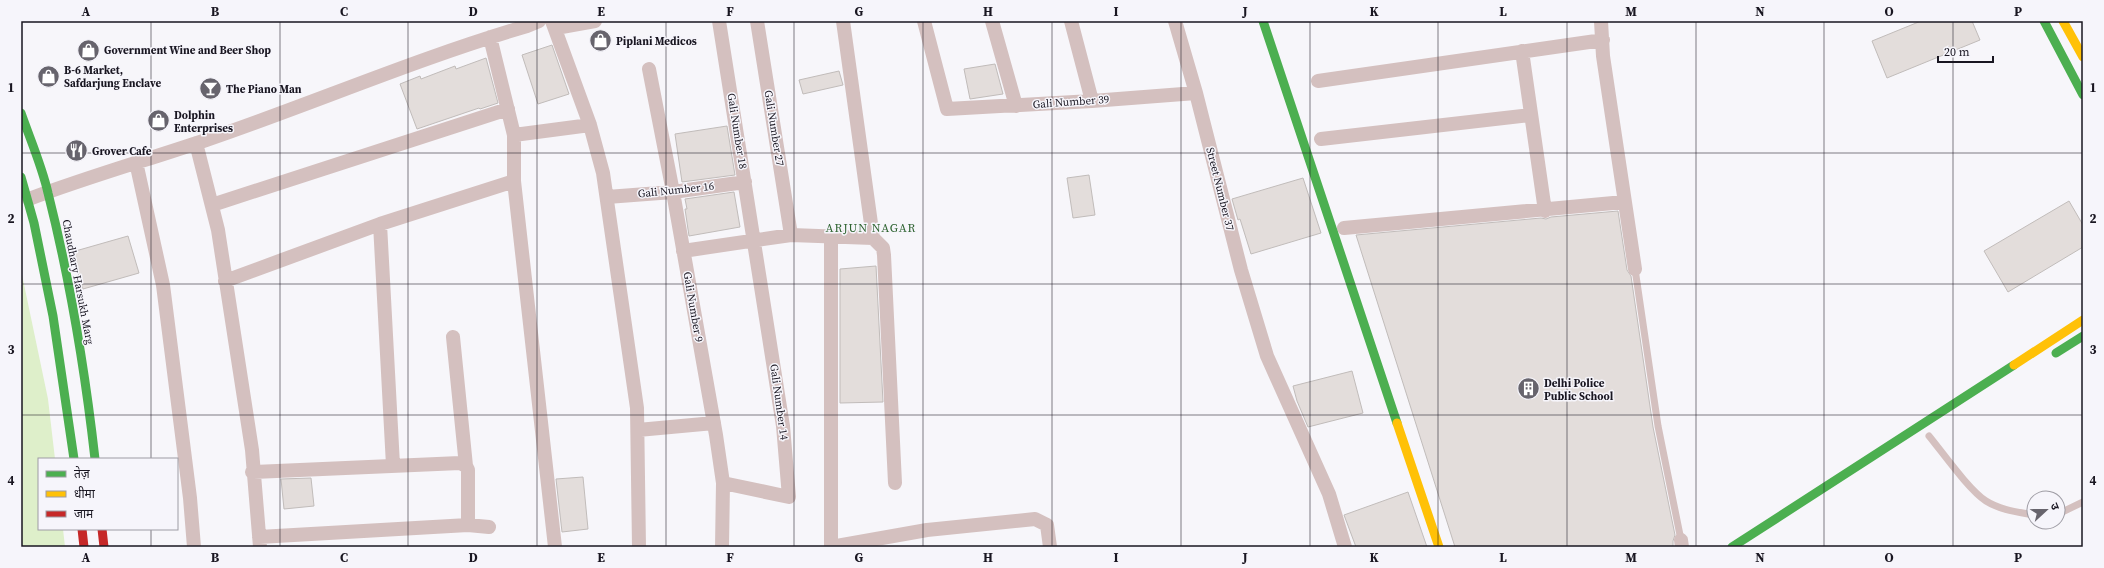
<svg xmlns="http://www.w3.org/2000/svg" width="2104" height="568" viewBox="0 0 2104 568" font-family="'Source Serif 4','Noto Sans Devanagari',serif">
<rect width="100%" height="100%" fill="#f7f6fa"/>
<path fill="#deefca" d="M21 270 48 399 55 459H39V529H63L65 547H21Z"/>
<path fill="#e3dddb" stroke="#c1bcba" d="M1921 21H1972L1980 40 1887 78 1872 41Z
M552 45 569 94 538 104 522 55Z
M486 58 498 103 480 109 479 108 417 129 400 84 420 76 421 79 455 66 456 69Z
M995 64 1003 94 970 99 964 69Z
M839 71 843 85 803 94 799 80Z
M727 126 735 175 682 182 675 134Z
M1089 175 1095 215 1073 218 1067 178Z
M1303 178 1321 233 1251 254 1240 219 1238 220 1232 199Z
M734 192 740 227 689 236 685 209H687L685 199Z
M2069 201 2083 225V247L2008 292 1984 251Z
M1618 211 1627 270 1631 276 1653 427 1675 535 1673 541V547H1455L1356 235 1541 218 1546 219 1551 217Z
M128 236 139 273 83 289 72 252Z
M876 266 883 402 840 403V269Z
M1352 371 1363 413 1308 427 1297 401 1293 386Z
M583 477 588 529 562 532 556 479Z
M311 478 314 506 284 509 281 479Z
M1408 492 1427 547H1356L1344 515Z"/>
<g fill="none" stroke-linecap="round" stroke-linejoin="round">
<path stroke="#d4c0bf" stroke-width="7" d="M1635 269 1658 426 1681 540
M1929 436C1943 453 1969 490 1986 501 2000 510 2018 512 2034 515
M2058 514 2083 502"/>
<path stroke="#d4c0bf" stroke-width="14" d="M552 21 590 125 603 173 637 408 639 547
M719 21 783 426 789 497 723 483
M757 21 791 235
M843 21 873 238
M924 21 947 109 1092 101 1196 93
M992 21 1016 106
M1071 21 1092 101
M1175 21 1196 93 1241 270 1267 356 1329 494 1345 547
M1601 21 1603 56 1635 269
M527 26 539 21
M556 28 595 21
M490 37 514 135V181L555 547
M1522 51 1545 211
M649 69 673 192 716 435 723 483 722 547
M1318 81 1603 40
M514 135 590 125
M1321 139 1531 115
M196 143 218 230 252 450 260 547
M136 162 163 285 190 498 194 547
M607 197 673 192 745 182
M29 199C87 177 147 160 206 140 314 103 418 58 527 26L525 21
M212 205 508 109
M380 224 393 465
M1344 228 1624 202
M831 237V547
M683 251 791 235 873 238 883 248 884 255 895 483
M225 281 380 224 514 181
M453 337 466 466
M638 430 714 423
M252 472 460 463 466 466 468 470V525
M259 537 468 525 489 527
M1681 540 1682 547
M831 547 927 530 1035 519 1047 525 1050 547"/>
<path stroke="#4caf50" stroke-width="9" d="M1263 21 1397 423
M2044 21 2083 95
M21 113C30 139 42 166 48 193 70 280 85 370 95 459
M21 177 34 223 53 316 74 459
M2056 353 2083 336
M1732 547 2014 365"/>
<path stroke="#ffc107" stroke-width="9" d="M2063 21 2083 57
M2014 365 2083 320
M1397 423 1439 547"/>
<path stroke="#c62828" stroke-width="9" d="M82 529 84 547
M102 529 104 547"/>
</g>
<path fill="none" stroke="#191621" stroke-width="1" stroke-opacity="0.55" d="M151 21V459M280 21V547M408 21V547M537 21V547M666 21V547M794 21V547M923 21V547M1052 21V547M1181 21V547M1310 21V547M1438 21V547M1567 21V547M1696 21V547M1824 21V547M1953 21V547M21 153H2083M21 284H2083M21 415H2083M151 529V547"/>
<defs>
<symbol id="shop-disc" viewBox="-11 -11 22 22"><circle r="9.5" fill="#67646d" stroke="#f6f5fb"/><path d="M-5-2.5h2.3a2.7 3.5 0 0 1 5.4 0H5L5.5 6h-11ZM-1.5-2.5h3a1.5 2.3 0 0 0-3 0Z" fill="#fff"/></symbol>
<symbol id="bar-disc" viewBox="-11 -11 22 22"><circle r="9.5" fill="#67646d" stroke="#f6f5fb"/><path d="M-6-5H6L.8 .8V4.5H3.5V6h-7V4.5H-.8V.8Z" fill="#fff"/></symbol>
<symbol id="restaurant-disc" viewBox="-11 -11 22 22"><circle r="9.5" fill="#67646d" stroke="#f6f5fb"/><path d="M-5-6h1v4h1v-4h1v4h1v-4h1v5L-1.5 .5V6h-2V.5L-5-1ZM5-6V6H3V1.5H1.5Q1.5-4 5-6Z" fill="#fff"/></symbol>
<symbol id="building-disc" viewBox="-11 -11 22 22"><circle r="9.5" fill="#67646d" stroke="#f6f5fb"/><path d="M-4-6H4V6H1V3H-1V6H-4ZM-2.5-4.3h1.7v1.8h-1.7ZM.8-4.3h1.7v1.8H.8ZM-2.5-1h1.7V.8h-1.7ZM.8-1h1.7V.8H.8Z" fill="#fff"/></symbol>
</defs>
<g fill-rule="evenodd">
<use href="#shop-disc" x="588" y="28" width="25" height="25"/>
<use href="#shop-disc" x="76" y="38" width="25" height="25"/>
<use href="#shop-disc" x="36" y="64" width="25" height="25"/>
<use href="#bar-disc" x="198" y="76" width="25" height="25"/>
<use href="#shop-disc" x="146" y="108" width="25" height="25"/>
<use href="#restaurant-disc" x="64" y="138" width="25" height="25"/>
<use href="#building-disc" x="1516" y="376" width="25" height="25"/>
</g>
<g text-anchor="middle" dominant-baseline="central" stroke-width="3" stroke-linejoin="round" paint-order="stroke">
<g font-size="11" font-weight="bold" fill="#191621" stroke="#f6f5fb" text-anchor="start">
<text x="616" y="41">Piplani Medicos</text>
<text x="104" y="50">Government Wine and Beer Shop</text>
<text x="64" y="70">B-6 Market,<tspan x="64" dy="13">Safdarjung Enclave</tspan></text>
<text x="226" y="89">The Piano Man</text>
<text x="174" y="115">Dolphin<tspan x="174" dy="13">Enterprises</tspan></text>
<text x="92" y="151">Grover Cafe</text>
<text x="1544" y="383">Delhi Police<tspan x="1544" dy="13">Public School</tspan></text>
</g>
<g font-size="11" fill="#191621" stroke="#f6f5fb">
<text transform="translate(1071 102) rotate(-4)">Gali Number 39</text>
<text transform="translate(774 128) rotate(81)">Gali Number 27</text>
<text transform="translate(737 131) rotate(81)">Gali Number 18</text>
<text transform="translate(1220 189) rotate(76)">Street Number 37</text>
<text transform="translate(676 190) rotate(-6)">Gali Number 16</text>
<text transform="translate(78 282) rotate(79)">Chaudhary Harsukh Marg</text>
<text transform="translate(693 307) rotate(80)">Gali Number 9</text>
<text transform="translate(779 402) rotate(82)">Gali Number 14</text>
</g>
<g font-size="12" letter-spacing="1" fill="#2e632f" stroke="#f6f5fb">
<text x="871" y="228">ARJUN NAGAR</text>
</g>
</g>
<rect width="2104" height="568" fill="none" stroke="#f6f5fb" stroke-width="44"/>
<rect x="38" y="458" width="140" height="72" fill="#f6f5fb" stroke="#9e9ca4"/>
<rect x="46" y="471" width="20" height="6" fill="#4caf50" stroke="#9e9ca4"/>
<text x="74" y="478" font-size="12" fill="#191621">तेज़</text>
<rect x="46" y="491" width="20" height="6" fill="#ffc107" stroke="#9e9ca4"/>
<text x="74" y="498" font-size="12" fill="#191621">धीमा</text>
<rect x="46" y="511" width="20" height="6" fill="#c62828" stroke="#9e9ca4"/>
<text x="74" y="518" font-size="12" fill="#191621">जाम</text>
<g transform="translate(2046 510) rotate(68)"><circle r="19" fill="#f6f5fb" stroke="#9e9ca4"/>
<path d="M0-3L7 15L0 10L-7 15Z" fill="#67646d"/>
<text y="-6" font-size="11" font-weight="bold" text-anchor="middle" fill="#191621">उ</text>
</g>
<path d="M1938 56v6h55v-6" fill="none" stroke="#191621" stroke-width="2"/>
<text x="1944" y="56" font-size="12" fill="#191621" stroke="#f6f5fb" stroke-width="3" paint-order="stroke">20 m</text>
<rect x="22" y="22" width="2060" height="524" fill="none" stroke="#191621" stroke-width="1.5"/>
<g font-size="13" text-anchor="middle" font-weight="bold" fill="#191621">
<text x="86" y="16">A</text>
<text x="215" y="16">B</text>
<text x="344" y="16">C</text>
<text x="473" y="16">D</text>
<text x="601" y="16">E</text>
<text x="730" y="16">F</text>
<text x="859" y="16">G</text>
<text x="988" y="16">H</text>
<text x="1116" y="16">I</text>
<text x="1245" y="16">J</text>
<text x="1374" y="16">K</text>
<text x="1503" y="16">L</text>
<text x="1631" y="16">M</text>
<text x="1760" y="16">N</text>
<text x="1889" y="16">O</text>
<text x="2018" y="16">P</text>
<text x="11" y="92">1</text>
<text x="2093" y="92">1</text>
<text x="11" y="223">2</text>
<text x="2093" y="223">2</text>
<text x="11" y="354">3</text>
<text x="2093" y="354">3</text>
<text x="11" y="485">4</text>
<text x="2093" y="485">4</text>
<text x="86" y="562">A</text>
<text x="215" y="562">B</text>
<text x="344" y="562">C</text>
<text x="473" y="562">D</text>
<text x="601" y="562">E</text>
<text x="730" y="562">F</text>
<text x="859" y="562">G</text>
<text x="988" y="562">H</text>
<text x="1116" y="562">I</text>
<text x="1245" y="562">J</text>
<text x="1374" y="562">K</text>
<text x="1503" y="562">L</text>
<text x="1631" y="562">M</text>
<text x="1760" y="562">N</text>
<text x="1889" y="562">O</text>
<text x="2018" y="562">P</text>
</g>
</svg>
